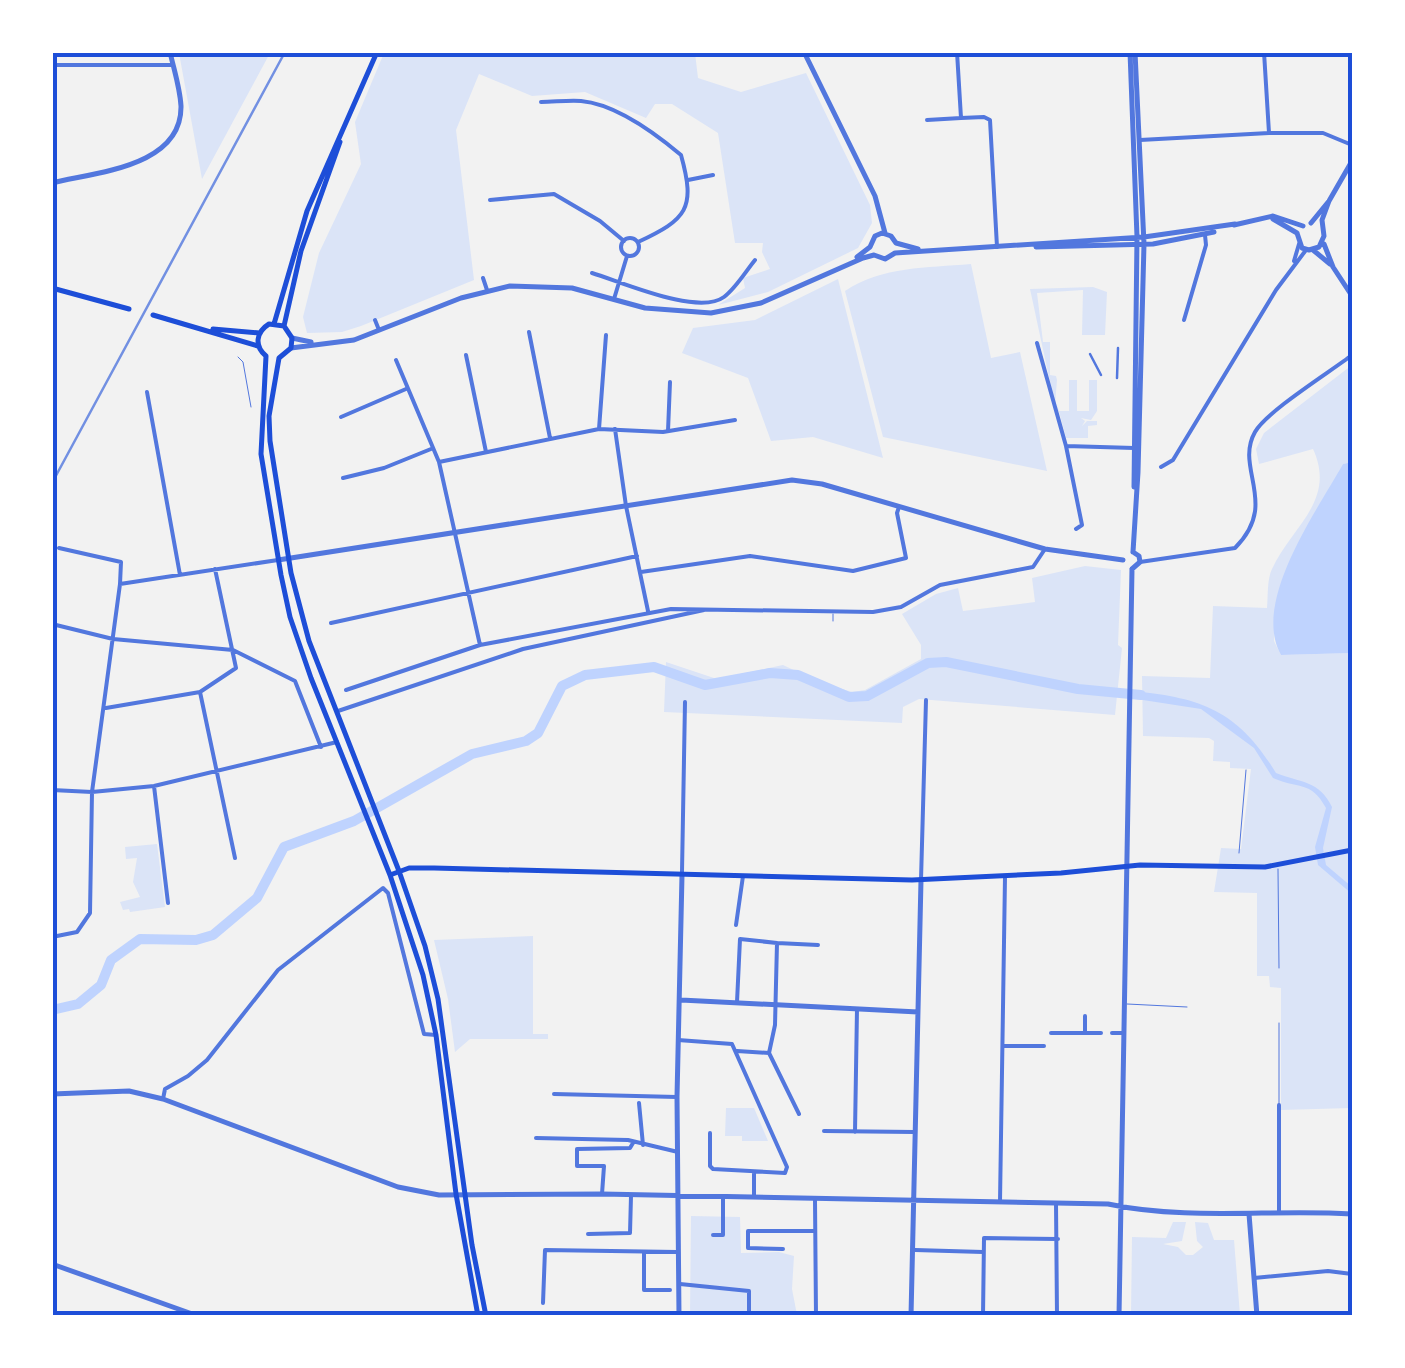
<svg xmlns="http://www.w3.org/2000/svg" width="1405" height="1368" viewBox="0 0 1405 1368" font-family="'Golos Text',sans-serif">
<rect width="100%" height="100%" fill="#f2f2f2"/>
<path fill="#dbe4f7" d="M179 53H270L202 179Z
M384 53H695L698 78 741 92 806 73 870 205 872 223 858 248 768 292 718 305 745 288 743 278 770 269 762 252 763 243H735L718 133 672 104H655L646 118 585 92 532 96 479 74 456 130 474 280 361 326 342 332 307 333 303 317 319 253 361 164 355 122Z
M971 264 991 358 1020 352 1047 471 883 437 845 291C883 266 926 268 971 264Z
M838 279 883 458 813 437 771 441 748 378 682 353 693 328 755 320Z
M1093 287 1107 292 1105 335H1082L1083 290 1037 293 1043 342H1050V375L1056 376 1057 380 1055 405 1030 289Z
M1352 365V462L1343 464 1275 612 1274 641 1281 655 1352 653V1119L1351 1108 1281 1110V988L1270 987 1269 976H1257V893L1214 892 1221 848 1241 849 1251 769 1230 768V762L1213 761 1214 741 1209 738 1143 736 1142 676 1210 678 1213 606 1267 608C1268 596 1267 579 1272 569 1291 527 1337 501 1313 449L1259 464 1256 449 1264 433Z
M1069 380H1077V411H1089V380H1097V411L1091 420 1081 418 1085 421 1082 426 1087 421H1097V425L1088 426V438H1066L1057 404 1058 411H1069Z
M1085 566 1121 570 1118 645 1122 648 1115 715 919 699 903 707 902 723 664 712 666 662 717 679 783 665 819 682 852 692 865 690 921 659V645L902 614 936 594 958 588 963 611 1035 602 1032 578Z
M157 844 165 907 130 912 129 909 123 910 120 902 140 897 133 882 137 858 126 859 125 847Z
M533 936V1034H548V1039H470L455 1052 448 999 434 940Z
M726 1108H754L768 1141H742V1136H725Z
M691 1216 740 1217 741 1253 779 1252 794 1256 792 1289 797 1315 690 1316Z
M1173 1222H1186L1182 1241 1163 1244 1178 1247 1186 1255H1193L1203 1247 1197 1241 1195 1222 1208 1223 1214 1240H1234L1240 1315H1131L1132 1237 1166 1238Z"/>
<path fill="#bfd3fe" d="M1352 462V653L1281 655C1251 602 1317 511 1343 464Z
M1130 691C1200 697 1238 710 1276 773 1301 783 1319 780 1332 807L1323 848 1326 865 1352 887V894L1318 865 1315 847 1326 808C1311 780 1297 789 1273 778L1254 748 1201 709 1130 698Z"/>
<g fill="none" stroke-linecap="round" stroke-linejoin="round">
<path stroke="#bfd3fe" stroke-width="10" d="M52 1010 78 1004 101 985 111 960 140 939 196 940 213 935 257 898 284 847 354 821 472 754 526 741 538 733 562 686 585 675 654 667 705 685 770 673 798 675 849 697 867 696 928 663 946 662 1078 689 1141 695"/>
<path stroke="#5277de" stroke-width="1" d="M238 357 243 362 251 407
M833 614V621
M1239 853 1246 770
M1278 869 1279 968
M1127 1004 1187 1007
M1279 1023V1104"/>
<path stroke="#5277de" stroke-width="2.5" d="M1090 354 1101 375
M1117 378 1118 348"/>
<path stroke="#5277de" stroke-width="4" d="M1264 52 1269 133
M52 65H173
M541 102C554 102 568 100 581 101 615 104 656 134 681 155 696 209 687 219 638 242
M961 118 984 117 990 120 997 247
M927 120 961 118 957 52
M1140 140 1269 133H1323L1352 145
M688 180 713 175
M490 200 554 194 600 221 624 241
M621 247a9 9 0 1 1 18 0a9 9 0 1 1-18 0Z
M1294 261 1299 244
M592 273C622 282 698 316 724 297 736 288 746 271 755 260
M483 278 487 290
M614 299 627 256
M375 320 379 330
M1184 320 1206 245 1205 235
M529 332 550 438
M1037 343 1066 446 1082 525 1076 529
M466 355 486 452
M396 360 439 462 480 645
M147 392 180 575
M341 417 406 389
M599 429 606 335
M615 429 626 506 648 611
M668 431 670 382
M1066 446 1134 448
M439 462 599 429 663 432 735 420
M1161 467 1173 460 1276 290 1306 250
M343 478 384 468 431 449
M59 548 121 562 120 584
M1140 562 1235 548C1280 503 1234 469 1255 432 1267 411 1330 372 1352 355
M641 572 750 556 853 571 906 558 897 513 899 507
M331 623 637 556
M52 624 113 639 233 650 295 681 321 747
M346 690 480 645 671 609 873 612 901 607 940 585 1033 567 1045 549
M200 692 235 858
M106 708 200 692 236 668 215 569
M338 711 523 649 704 610
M154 786 168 903
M52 790 92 792 154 786 337 742
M682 872 685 702
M921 880 926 700
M736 925 743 876
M52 937 77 932 90 913 92 792 120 584 278 560
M737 1002 740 939 777 943
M1085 1016V1033
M1051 1033H1101
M1112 1033H1123
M678 1040 732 1044 787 1167 785 1173 713 1169 710 1166V1133
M1004 1046H1044
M737 1051 769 1053 799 1114
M769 1053 775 1025 777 943 818 945
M554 1094 677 1097
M163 1099 165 1089 188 1076 207 1060 278 970 383 888 388 893 424 1034 436 1035
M639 1103 643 1145
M1279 1105V1211
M824 1131 914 1132
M855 1132 857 1009
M536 1138 628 1140 678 1152
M602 1194 604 1166H577V1149L630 1148 633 1143
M754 1197V1172
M815 1200 816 1316
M1000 1202 1005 877
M1056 1203 1057 1316
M588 1234 630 1233 631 1196
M713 1235H723V1197
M783 1249 748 1248V1231H815
M915 1250 983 1252
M644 1252V1290H670
M1254 1278 1328 1271 1352 1274
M680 1284 749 1291V1316
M543 1303 545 1250 677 1252
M983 1316 984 1238 1058 1239"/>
<path stroke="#5277de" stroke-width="5" d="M804 52 875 196 885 233
M1130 52 1137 237 1134 487
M52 183C96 172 182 167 181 106 180 88 174 70 170 52
M1273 219 1297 233
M1311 223 1329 201 1352 161
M1234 225 1273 216 1303 226
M1297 233 1302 248 1309 250 1319 247 1324 236 1322 220 1329 201
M1324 244 1333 267 1352 296
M1036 247 1153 244 1214 232
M1313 250 1330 264
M857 257 870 247 875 236 882 233 891 236 896 243 918 249
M292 338 311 342
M291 348 354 340 461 298 510 286 572 288 645 308 711 313 761 303 863 258 874 255 885 259 895 253 1144 237 1235 224
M1133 552 1138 472 1144 244 1135 52
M278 560 792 480 822 484 1045 549 1123 560
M1132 569 1140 562 1139 556 1133 552
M681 1000 918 1012
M52 1094 129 1091 163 1099 398 1187 439 1195 602 1194 1108 1204C1188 1221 1271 1209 1352 1214
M1249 1214 1257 1316
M52 1264 198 1316
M679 1316 677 1097 682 875
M911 1316 921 880
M1119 1316 1132 569"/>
<path stroke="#1d4ed8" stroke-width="5" d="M52 288 129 309
M153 315 258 346
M274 324 307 211 377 52
M284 326 301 251 340 142
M213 329 260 333
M390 875 409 868H434L912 880 1061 873 1140 865 1265 867 1352 850
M478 1316 456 1194 436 1035 423 975 390 875 311 678 290 617 281 575 261 454 266 356C254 346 256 332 269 324L284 326 292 338 291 348 279 358 269 416 270 441 291 573 309 641 399 871 425 946 438 999 472 1245 486 1316"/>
<path stroke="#7290e2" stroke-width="2.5" d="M52 483 285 52"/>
</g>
<rect width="1405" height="1368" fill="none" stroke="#ffffff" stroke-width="110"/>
<rect x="55" y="55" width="1295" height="1258" fill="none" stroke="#1d4ed8" stroke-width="4"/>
</svg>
